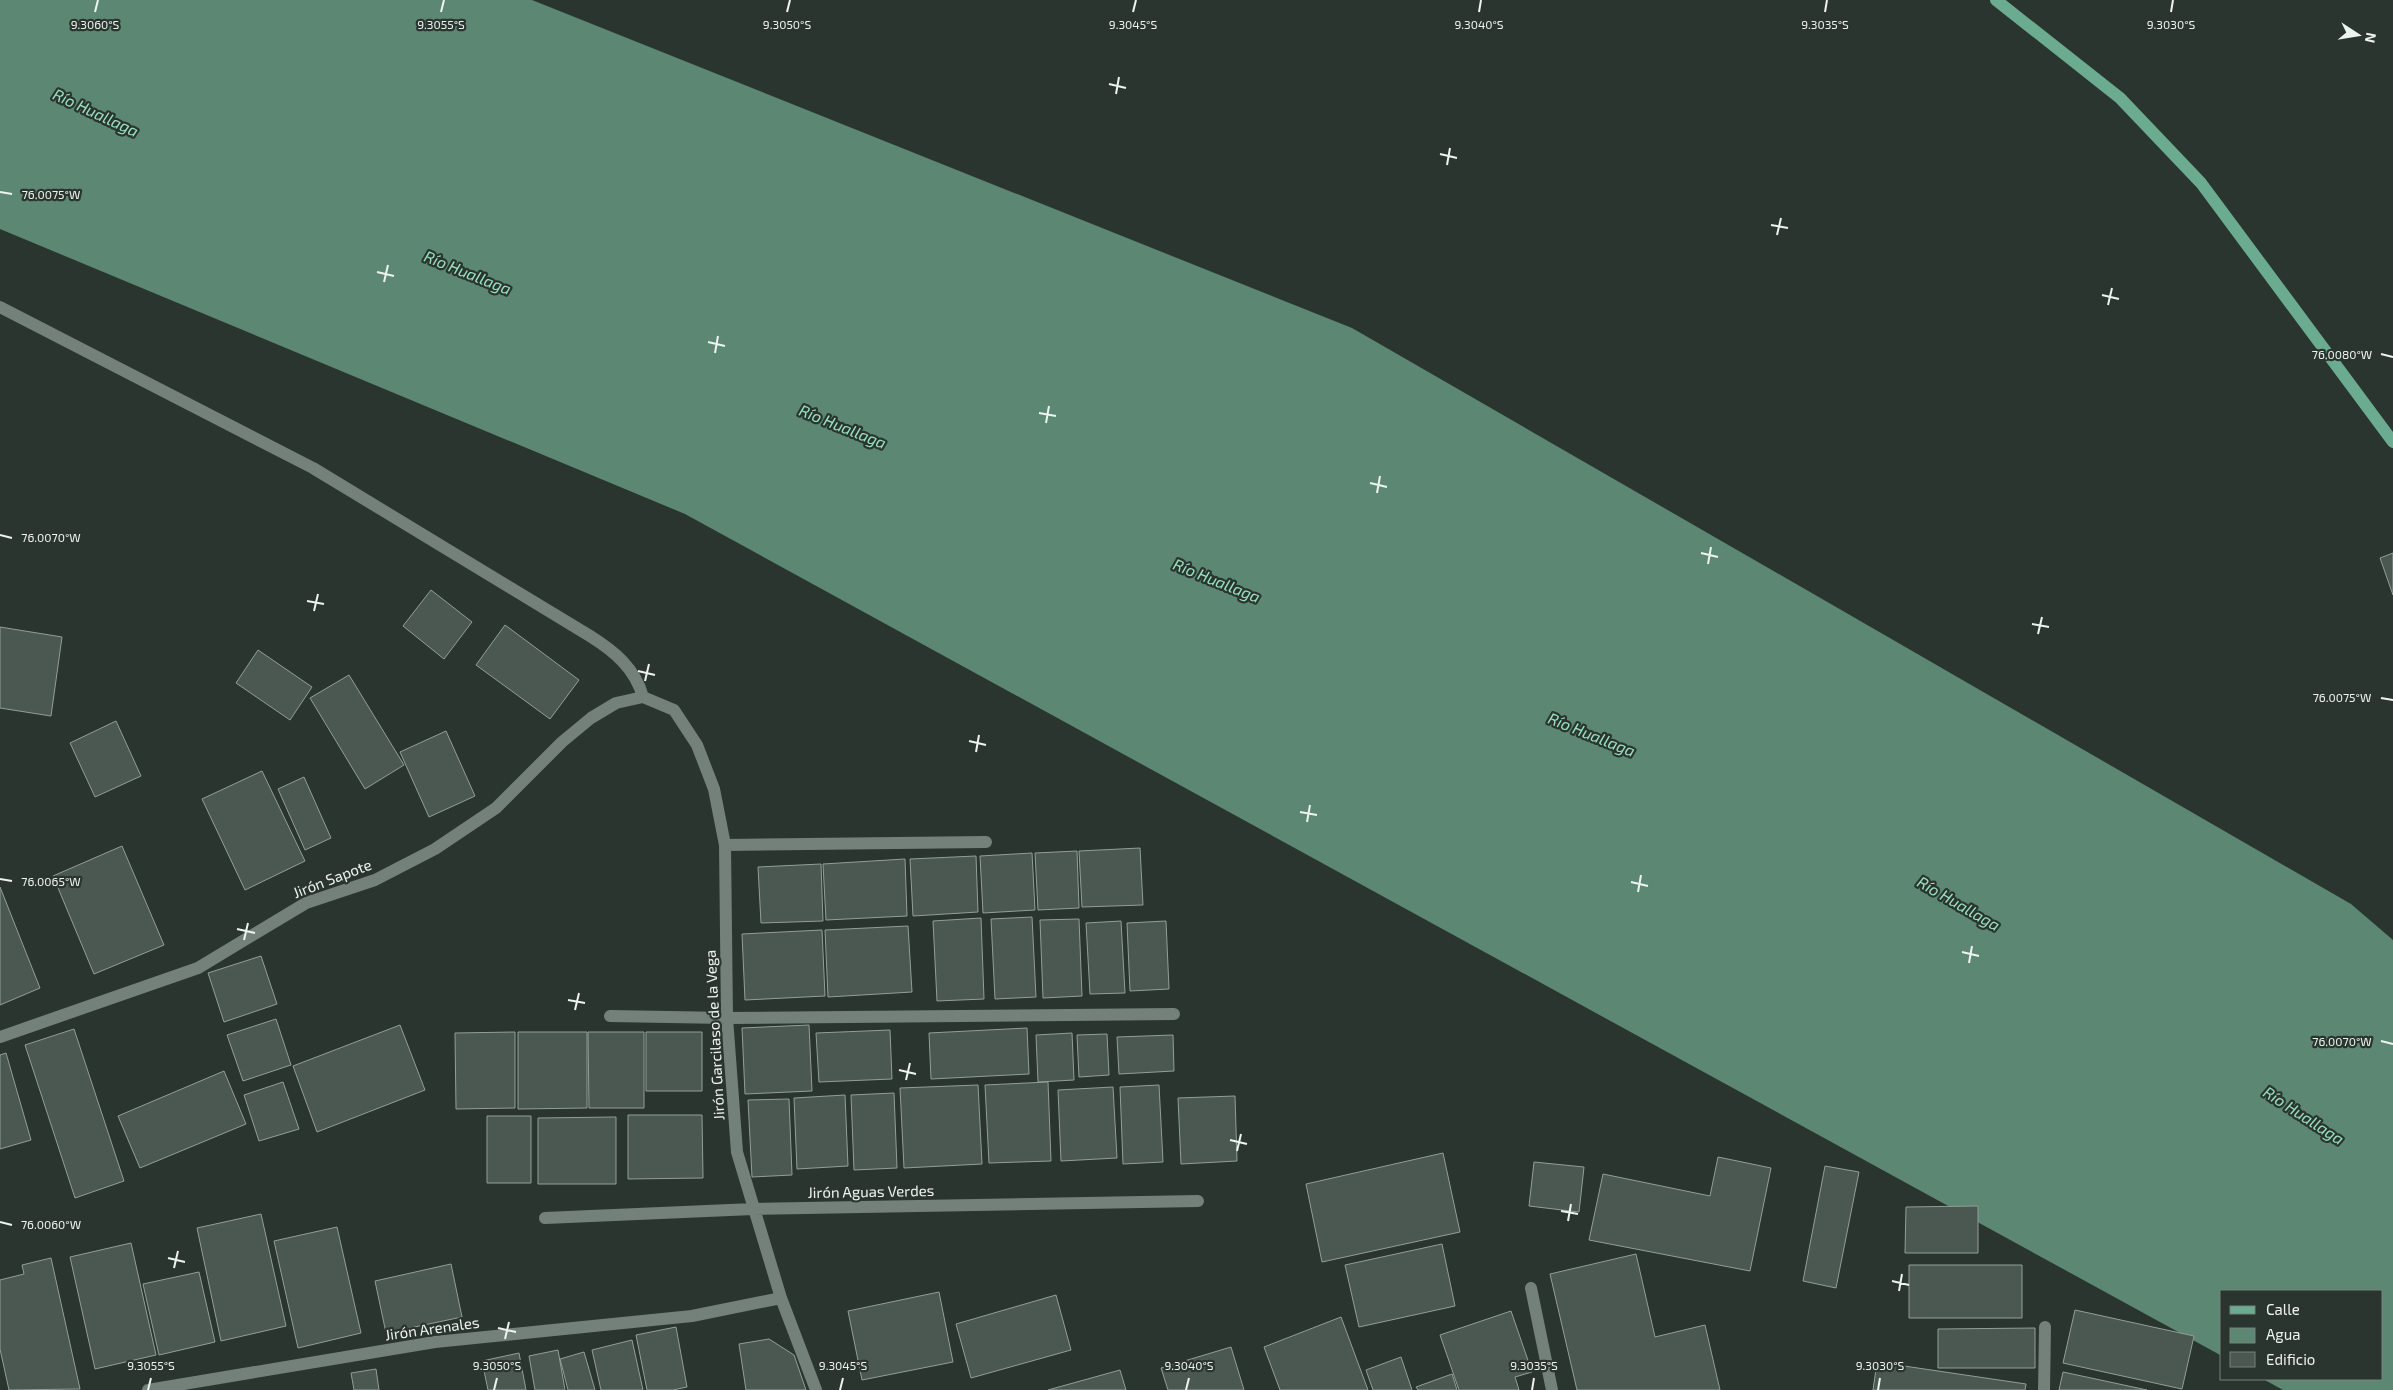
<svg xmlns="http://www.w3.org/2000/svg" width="2393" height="1390" viewBox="0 0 2393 1390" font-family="'Exo 2',sans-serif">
<rect width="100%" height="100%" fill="#2a352f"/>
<path fill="#5c8772" d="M0 0H532L1352 328 2351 904 2393 940V1390H2283L2263 1379H2382V1291H2222V1356L685 514 0 229Z"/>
<path fill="#4b5751" stroke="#929f98" d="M2393 553V595L2380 558Z
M431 590 472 622 444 659 403 626Z
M505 625 579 680 550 719 476 665Z
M0 627 62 637 51 716 0 708Z
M258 650 312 687 290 720 236 683Z
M349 675 404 765 365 789 310 698Z
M116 721 141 776 95 797 70 743Z
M446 731 475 796 429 817 400 752Z
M262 771 305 861 245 890 202 799Z
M304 777 331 838 305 850 278 789Z
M122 846 164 945 94 974 53 876Z
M1140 848 1143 905 1082 907 1079 851Z
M1077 851 1079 908 1038 910 1035 853Z
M1032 853 1035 910 983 913 980 856Z
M976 856 978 912 913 916 910 859Z
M905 859 907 916 826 920 823 864Z
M821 864 823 921 761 923 758 867Z
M0 887 40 988 0 1005Z
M1032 917 1036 997 995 999 991 919Z
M981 918 984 999 937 1001 933 921Z
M1079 919 1082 996 1043 998 1040 920Z
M1121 921 1125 993 1090 994 1086 923Z
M1166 921 1169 989 1130 991 1127 923Z
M908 926 912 992 828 997 825 930Z
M822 930 825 996 745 1000 742 934Z
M261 956 277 1004 224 1022 208 973Z
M276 1019 291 1065 243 1081 227 1035Z
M400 1025 425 1090 317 1132 293 1066Z
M809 1025 812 1091 745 1094 742 1028Z
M1027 1028 1029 1074 931 1079 929 1033Z
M74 1029 124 1181 75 1198 25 1045Z
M890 1030 892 1079 819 1082 816 1033Z
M515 1032V1108L456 1109 455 1033Z
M518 1032H587V1108L518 1109Z
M588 1032H644V1108H589Z
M646 1032H702V1091H646Z
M1072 1033 1074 1080 1038 1082 1036 1035Z
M1107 1034 1109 1075 1079 1077 1077 1035Z
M1173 1035 1174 1071 1119 1074 1117 1037Z
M6 1053 31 1140 0 1149V1055Z
M224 1071 246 1124 140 1168 118 1116Z
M283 1082 299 1129 259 1141 244 1095Z
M1048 1082 1051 1161 989 1163 985 1085Z
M978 1085 982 1164 904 1168 900 1088Z
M1159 1085 1163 1162 1123 1164 1120 1087Z
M1113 1087 1117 1158 1061 1161 1058 1090Z
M894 1093 897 1168 854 1170 851 1095Z
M845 1095 848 1166 797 1169 794 1098Z
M1235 1096 1237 1161 1181 1164 1178 1098Z
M789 1099 792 1175 752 1177 748 1100Z
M628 1115H702L703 1178 628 1179Z
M487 1116H531V1183H487Z
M616 1117V1184H538V1118Z
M1443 1153 1460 1232 1322 1262 1306 1184Z
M1718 1157 1771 1168 1750 1271 1589 1240 1603 1174 1710 1196Z
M1534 1162 1584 1167 1579 1212 1529 1206Z
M1825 1166 1859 1172 1836 1288 1803 1281Z
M1978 1206V1253H1905L1906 1207Z
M261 1214 286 1326 221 1341 197 1228Z
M337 1227 361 1333 298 1348 274 1241Z
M131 1243 156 1355 95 1369 70 1257Z
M1442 1244 1455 1306 1359 1327 1345 1265Z
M1636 1254 1655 1337 1705 1325 1720 1390H1577L1550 1274Z
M51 1258 80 1389 9 1390 0 1349V1280L24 1274 22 1265Z
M451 1264 462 1317 386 1333 375 1281Z
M1909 1265H2022V1318H1909Z
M199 1272 215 1342 159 1355 143 1284Z
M939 1292 953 1362 862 1380 848 1311Z
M1056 1295 1071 1350 971 1378 956 1324Z
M2075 1310 2194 1336 2182 1389 2063 1363Z
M1511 1311 1532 1372 1515 1377 1519 1390H1459L1440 1335Z
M1341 1317 1368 1390H1280L1264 1347Z
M676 1327 687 1387 673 1390H647L636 1335Z
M2035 1328V1368H1938V1329Z
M769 1339 794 1355 806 1390H746L739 1344Z
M632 1340 643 1390H601L592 1350Z
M1231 1347 1244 1390H1168L1161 1368Z
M558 1350 565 1390H535L529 1356Z
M584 1352 595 1390H568L560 1359Z
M519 1353 526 1390H488L482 1361Z
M1401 1357 1412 1390H1373L1366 1370Z
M1877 1362 2026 1384 2025 1390H1873Z
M376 1369 379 1390H354L351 1373Z
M1120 1370 1126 1390H1048Z
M2063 1372 2147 1390H2059Z
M1452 1374 1457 1390H1418L1416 1387Z"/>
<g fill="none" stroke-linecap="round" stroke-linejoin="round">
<path stroke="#74817a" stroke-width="12" d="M0 307 313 468 590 636C614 651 635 668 643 697
M643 697 674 710 697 745 714 789 725 845 727 1018 737 1152 781 1298 816 1390
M725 845 986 842
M610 1016 727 1018 1174 1014
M0 1037 198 968 306 903 375 880 435 849 496 808 562 742 591 718 616 703 643 697
M545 1218 753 1209 1198 1201
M1531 1288 1552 1390
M148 1390 435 1342 692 1316 781 1298
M2044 1390 2045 1327"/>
<path stroke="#6bac90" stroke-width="12" d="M1996 0 2120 98 2201 183 2393 442"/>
</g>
<path fill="none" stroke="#edf4f0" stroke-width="2" d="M95 12 98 0M441 12 444 0M787 12 790 0M1133 12 1136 0M1479 12 1481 0M1825 12 1827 0M2171 12 2173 0M1109 84 1126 88M1116 94 1119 77M1440 154 1457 158M1447 165 1450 148M0 192 12 194M1771 225 1788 228M1777 235 1781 218M377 272 394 276M384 282 388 265M2102 295 2119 299M2108 305 2112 288M708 342 725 346M715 353 718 336M2381 354 2393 357M1039 413 1056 416M1046 423 1049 406M1370 483 1387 487M1377 493 1380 476M0 535 12 538M1701 553 1718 557M1708 564 1711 547M307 601 324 604M314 611 318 594M2032 624 2049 627M2038 634 2042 617M638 671 655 675M645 681 649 664M2381 698 2393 700M969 741 986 745M976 752 979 735M1300 812 1317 815M1307 822 1310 805M0 879 12 881M1631 882 1648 886M1638 892 1641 875M237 929 255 933M244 940 248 923M1962 952 1979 956M1969 963 1972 946M568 1000 585 1003M575 1010 579 993M2381 1041 2393 1044M899 1070 916 1074M906 1080 910 1063M1230 1140 1247 1144M1237 1151 1241 1134M1561 1211 1578 1214M1568 1221 1571 1204M0 1222 12 1225M168 1258 185 1262M174 1268 178 1251M1892 1281 1909 1285M1899 1291 1902 1274M498 1328 516 1332M505 1339 509 1322M148 1390 151 1378M494 1390 497 1378M840 1390 843 1378M1186 1390 1189 1378M1532 1390 1534 1378M1878 1390 1880 1378"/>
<g text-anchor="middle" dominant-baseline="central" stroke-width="4.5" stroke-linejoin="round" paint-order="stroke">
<g font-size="15" fill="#edf4f0" stroke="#2a352f">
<text transform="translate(332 878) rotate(-21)">Jirón Sapote</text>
<text transform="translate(714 1035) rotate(-93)">Jirón Garcilaso de la Vega</text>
<text transform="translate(871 1191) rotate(-1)">Jirón Aguas Verdes</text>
<text transform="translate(432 1328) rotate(-8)">Jirón Arenales</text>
</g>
<g font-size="16" font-style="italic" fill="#99e2bf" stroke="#2a352f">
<text transform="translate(96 112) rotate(25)">Río Huallaga</text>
<text transform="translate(468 272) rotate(22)">Río Huallaga</text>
<text transform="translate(843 426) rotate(22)">Río Huallaga</text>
<text transform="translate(1217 580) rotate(22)">Río Huallaga</text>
<text transform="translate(1592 734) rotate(22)">Río Huallaga</text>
<text transform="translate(1959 903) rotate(30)">Río Huallaga</text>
<text transform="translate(2304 1115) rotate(33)">Río Huallaga</text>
</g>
</g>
<g font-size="12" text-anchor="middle" fill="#edf4f0" stroke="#2a352f" stroke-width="4.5" stroke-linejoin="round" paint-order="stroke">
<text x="95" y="29">9.3060°S</text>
<text x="441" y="29">9.3055°S</text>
<text x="787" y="29">9.3050°S</text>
<text x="1133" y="29">9.3045°S</text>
<text x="1479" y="29">9.3040°S</text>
<text x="1825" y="29">9.3035°S</text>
<text x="2171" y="29">9.3030°S</text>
<text x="51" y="199">76.0075°W</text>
<text x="2342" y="359">76.0080°W</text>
<text x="51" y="542">76.0070°W</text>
<text x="2342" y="702">76.0075°W</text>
<text x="51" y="886">76.0065°W</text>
<text x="2342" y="1046">76.0070°W</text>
<text x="51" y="1229">76.0060°W</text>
<text x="151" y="1370">9.3055°S</text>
<text x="497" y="1370">9.3050°S</text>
<text x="843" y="1370">9.3045°S</text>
<text x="1189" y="1370">9.3040°S</text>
<text x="1534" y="1370">9.3035°S</text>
<text x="1880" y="1370">9.3030°S</text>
</g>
<rect x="2220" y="1290" width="162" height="90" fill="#2a352f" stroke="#78817c"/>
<rect x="2230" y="1306" width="25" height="8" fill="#6bac90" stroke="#78817c"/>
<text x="2266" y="1315" font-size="15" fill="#edf4f0">Calle</text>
<rect x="2230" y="1328" width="25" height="15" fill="#5c8772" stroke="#78817c"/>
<text x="2266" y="1340" font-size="15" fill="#edf4f0">Agua</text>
<rect x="2230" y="1352" width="25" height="15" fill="#4b5751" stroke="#78817c"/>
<text x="2266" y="1365" font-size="15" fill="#edf4f0">Edificio</text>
<g transform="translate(2358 35) rotate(102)" stroke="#2a352f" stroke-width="4" paint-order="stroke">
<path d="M0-4L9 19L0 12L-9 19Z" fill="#edf4f0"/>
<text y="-8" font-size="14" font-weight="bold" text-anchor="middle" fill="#edf4f0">N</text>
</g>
</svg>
